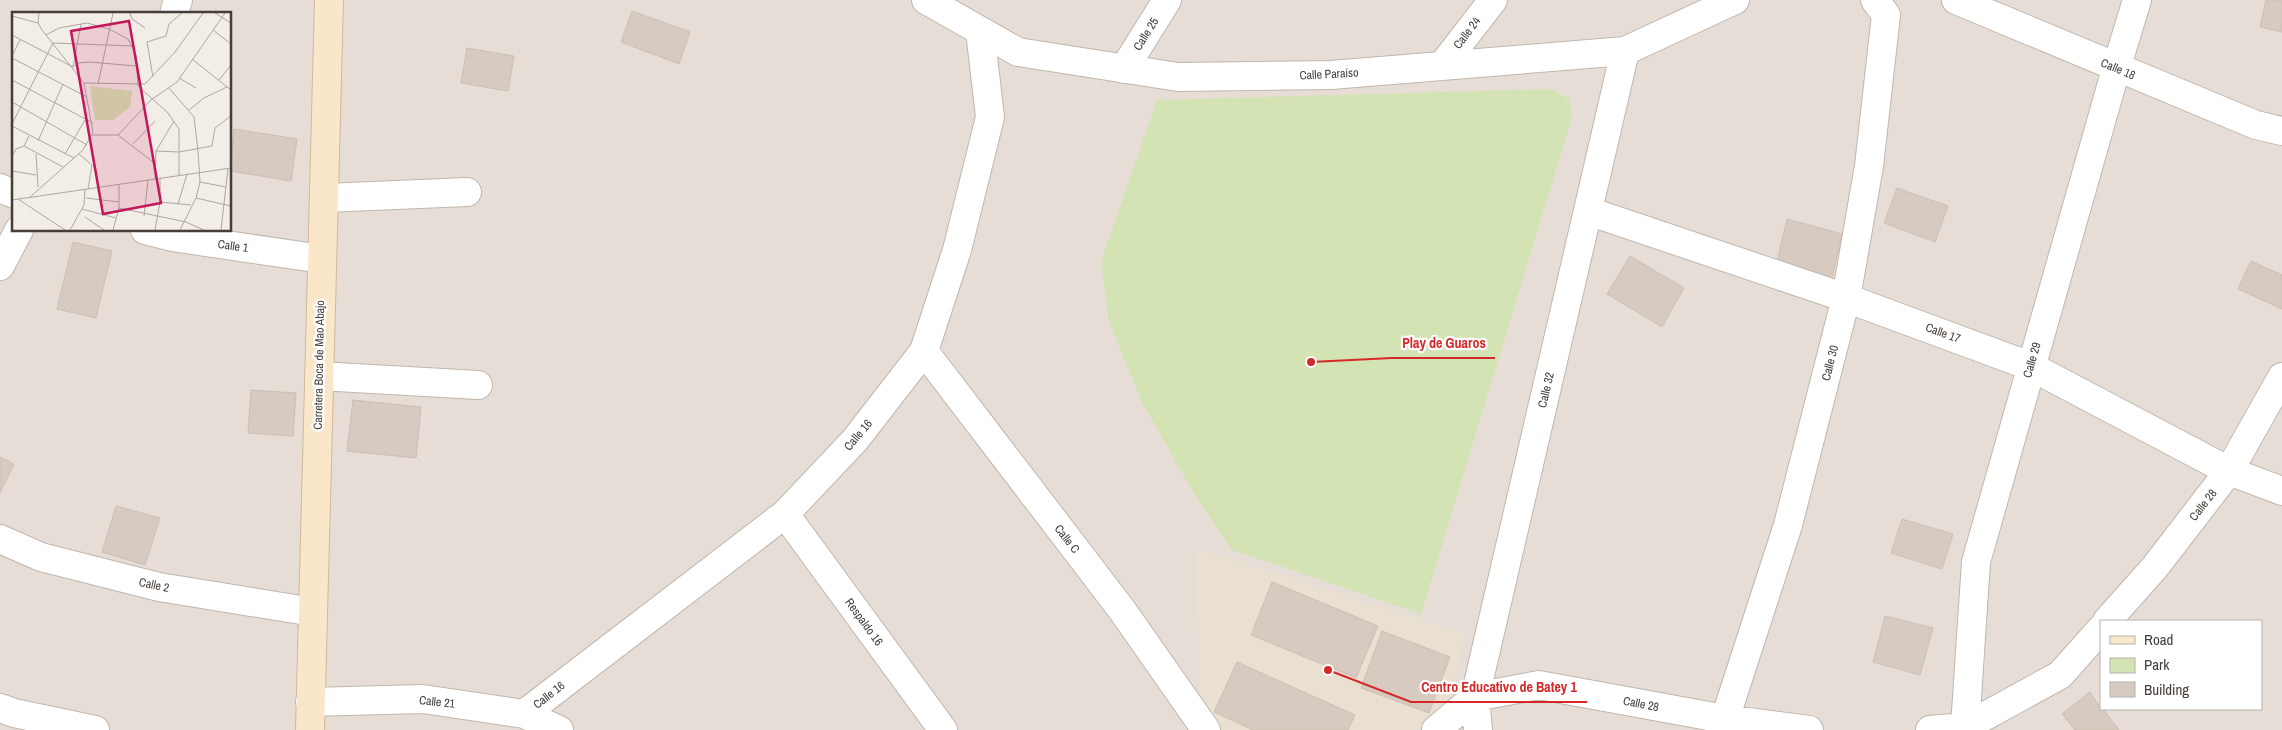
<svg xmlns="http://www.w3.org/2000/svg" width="2282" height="730" viewBox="0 0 2282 730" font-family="'Archivo Narrow',sans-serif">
<rect width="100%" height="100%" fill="#f2ede7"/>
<path fill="#e6ded6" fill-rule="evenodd" d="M0 0H2282V730H0ZM14 14H230V230H14ZM2101 621H2261V709H2101Z"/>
<path fill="#eae0d2" d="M1197 549 1465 634 1446 711 1415 730H1220L1200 705Z"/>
<path fill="#d4e3b3" d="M1551 89 1570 100 1572 117 1421 614 1232 550 1192 490 1142 402 1109 322 1101 262 1157 100Z"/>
<path fill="#d6cac1" stroke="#cdbeb1" d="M2266 0H2282V32L2260 27Z
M632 11 690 32 679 64 621 42Z
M467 48 514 56 508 91 461 83Z
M234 129 297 139 291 181 230 171Z
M1897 188 1948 206 1935 242 1884 223Z
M1787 219 1842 234 1831 282 1776 266Z
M73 242 112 251 96 318 57 309Z
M1630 256 1684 288 1662 327 1607 294Z
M2251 261 2282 275V309L2238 289Z
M251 390 296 393 293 436 248 433Z
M353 400 421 407 416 458 347 451Z
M0 457 14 464 0 493Z
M116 506 160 518 145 565 102 552Z
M1902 519 1953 534 1942 569 1891 553Z
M1272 582 1378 626 1356 678 1251 635Z
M1885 616 1933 628 1920 675 1873 662Z
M1382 631 1450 657 1429 713 1361 688Z
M1237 662 1355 715 1348 730H1253L1214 712Z
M2090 692 2101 709H2103L2119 730H2075L2062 714Z"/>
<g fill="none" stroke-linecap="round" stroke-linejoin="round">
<defs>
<path id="street" d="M926 0 1018 52 1178 77 1331 75 1625 51 1735 0
M1956 0 2256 125 2282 131
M174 14 178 0
M1442 66 1493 0
M1124 69 1167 0
M0 188 14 194
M325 198 467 192
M1588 211 1846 298 2030 366 2229 471 2282 491
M145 230 172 237 322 259
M0 266 19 230
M924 351 1122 610 1206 730
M319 376 478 385
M785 514 943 730
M0 539 41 557 159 587 313 612
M2107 621 2155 567 2229 471 2282 377
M310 702 423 699 524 714 559 730
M0 708 14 713 95 730
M524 714 785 514 855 440 924 351 957 250 990 117 980 31
M1725 719 1788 525 1846 298 1869 166 1886 15 1875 0
M1965 727 1976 562 2116 69 2137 0
M1436 730 1475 697 1539 685 1725 719 1809 730
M1478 730 1475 697 1625 51
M1930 730 1965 727 2060 675 2101 629"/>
<path id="secondary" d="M310 730 329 0"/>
</defs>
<use href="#street" stroke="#c0b6ad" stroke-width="30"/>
<use href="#secondary" stroke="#ceb99a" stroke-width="30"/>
<use href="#street" stroke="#fff" stroke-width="28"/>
<use href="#secondary" stroke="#fae7c9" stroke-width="28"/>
</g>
<g text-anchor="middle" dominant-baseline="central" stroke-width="4.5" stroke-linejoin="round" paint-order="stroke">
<g font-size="12" fill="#453d37" stroke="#fff">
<text transform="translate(1467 33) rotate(-53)">Calle 24</text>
<text transform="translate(1146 34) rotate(-58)">Calle 25</text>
<text transform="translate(2118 69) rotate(23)">Calle 18</text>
<text transform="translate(1329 74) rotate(-3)">Calle Paraíso</text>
<text transform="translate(233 246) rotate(8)">Calle 1</text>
<text transform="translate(1943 333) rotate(20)">Calle 17</text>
<text transform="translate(2032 360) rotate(-74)">Calle 29</text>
<text transform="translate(1830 363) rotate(-76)">Calle 30</text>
<text transform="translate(319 365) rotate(-89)">Carretera Boca de Mao Abajo</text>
<text transform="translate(1546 390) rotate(-77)">Calle 32</text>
<text transform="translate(858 435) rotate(-50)">Calle 16</text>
<text transform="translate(2203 505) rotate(-52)">Calle 28</text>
<text transform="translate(1067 539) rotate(52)">Calle C</text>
<text transform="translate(154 585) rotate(12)">Calle 2</text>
<text transform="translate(864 622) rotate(54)">Respaldo 16</text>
<text transform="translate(549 695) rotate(-38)">Calle 16</text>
<text transform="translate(437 702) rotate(6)">Calle 21</text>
<text transform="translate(1641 704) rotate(11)">Calle 28</text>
</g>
</g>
<g transform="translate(12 12)">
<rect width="219" height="219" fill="#f2ede7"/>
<path d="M78 74 120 79 118 95 101 108H83Z" fill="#d4e3b3"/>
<path fill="none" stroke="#ada7a1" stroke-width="1" d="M118 1 120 7 133 16M203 1 219 11M0 4 26 11M201 18 219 32M0 23 61 55M34 23 47 16 75 11 97 17 116 27 124 43 126 74 156 101 167 117V163M0 44 8 28M0 46 75 85M180 47 219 78M61 55 66 51 78 50 124 54M61 55 69 12M141 65 135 30 154 24 157 12 170 1M167 66 184 76M0 68 81 111M207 68 219 53M72 71 133 72 163 40 191 1M86 72 101 1M157 76 182 105 186 139 188 170 184 186 168 218M0 90 75 133M177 98 192 86 215 75M0 112 41 31 121 34M0 114 62 146M80 123H106L141 150M106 123 139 88 165 70 213 1M26 129 51 72M121 132 143 109M12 134 51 155M144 139 167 140 200 134 203 116 219 104M24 142 26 175M53 142 73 108M67 142 80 153 76 177M0 144 4 137 12 134 17 124M0 159 24 163M143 167 144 139 162 109M188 170 214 175M17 186 71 138 81 120 72 71 30 18 26 11 27 1M74 186 107 190M184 186 219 194M6 187 53 218M0 188 219 156M148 190 179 193M166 192 175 162M107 196 174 210 192 218M70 197 104 206M132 204 136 168M73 205 92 218M58 218 72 193 73 177M101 218 107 196V172M143 218 148 190V166M209 218 216 157"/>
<path fill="#c2185b" fill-opacity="0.15" stroke="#c2185b" stroke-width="2.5" d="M117 9 149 191 91 202 59 19Z"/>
<rect width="219" height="219" fill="none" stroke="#453d37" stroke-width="2.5"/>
</g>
<path fill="none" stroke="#d62828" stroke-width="2" d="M1311 362L1392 358H1495M1328 670L1411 702H1587"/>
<g fill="#d62828" stroke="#fff" stroke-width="2">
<circle cx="1311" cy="362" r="5"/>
<circle cx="1328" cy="670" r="5"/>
</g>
<g font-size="14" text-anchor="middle" font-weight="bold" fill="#d62828" stroke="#fff" stroke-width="4.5" stroke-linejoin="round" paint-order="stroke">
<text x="1444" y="348">Play de Guaros</text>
<text x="1499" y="692">Centro Educativo de Batey 1</text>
</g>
<rect x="2100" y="620" width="162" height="90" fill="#ffffff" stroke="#b5b1af"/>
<rect x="2110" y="636" width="25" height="8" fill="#fae7c9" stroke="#b5b1af"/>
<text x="2144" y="645" font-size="15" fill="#453d37">Road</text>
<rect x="2110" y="658" width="25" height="15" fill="#d4e3b3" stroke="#b5b1af"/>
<text x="2144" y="670" font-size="15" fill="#453d37">Park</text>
<rect x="2110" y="682" width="25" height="15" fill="#d6cac1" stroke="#b5b1af"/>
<text x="2144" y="695" font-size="15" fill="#453d37">Building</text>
</svg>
